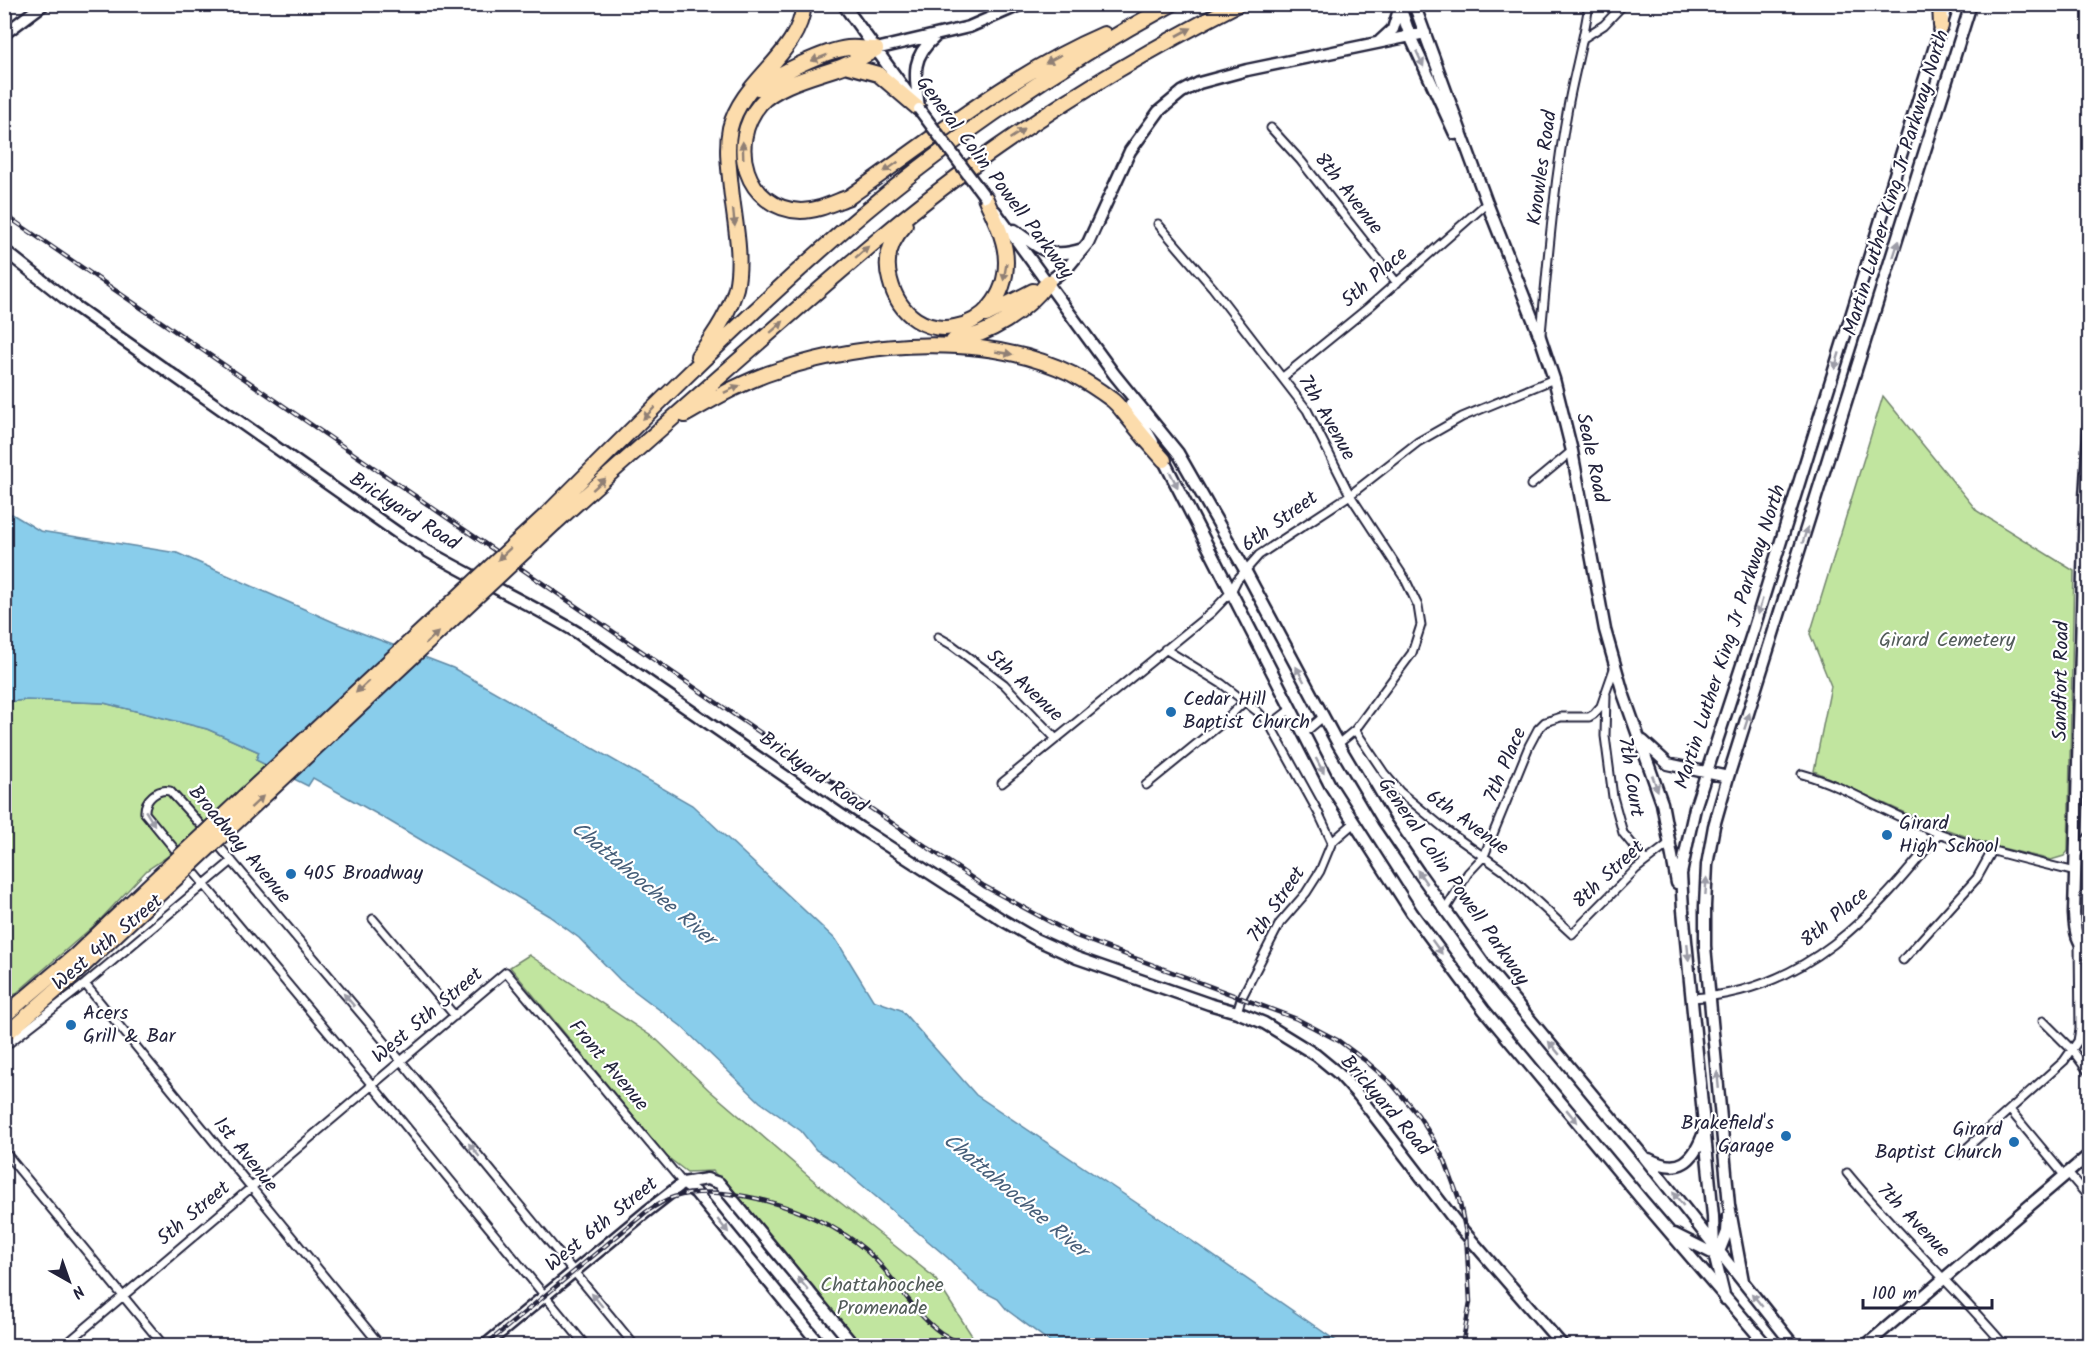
<svg xmlns="http://www.w3.org/2000/svg" width="2094" height="1350" viewBox="0 0 2094 1350" font-family="Kalam,sans-serif">
<rect width="100%" height="100%" fill="#fff"/>
<filter id="ink" filterUnits="userSpaceOnUse"><feTurbulence type="fractalNoise" baseFrequency=".0167" numOctaves="2"/><feDisplacementMap in="SourceGraphic" scale="12" xChannelSelector="R" yChannelSelector="G"/><feConvolveMatrix kernelMatrix="1 2 1 2 8 2 1 2 1" color-interpolation-filters="sRGB"/></filter>
<g filter="url(#ink)">
<path fill="#c1e59f" stroke="#72846d" stroke-width="1.5" d="M1883 396 1977 511 2074 571 2068 851 2064 856 2051 860 1990 845 1920 820 1814 771 1831 686 1810 634Z
M27 700 104 703 207 729 259 752 256 760 266 765 176 851 147 870 98 922 5 1003V702Z
M529 955 657 1040 709 1090 827 1192 934 1277 978 1345H860L713 1171 687 1172 666 1156 510 967Z"/>
<path fill="#89cdeb" stroke="#6089a5" stroke-width="1.5" d="M12 514 40 531 177 553 338 624 453 668 692 805 837 941 873 1000 901 1010 976 1095 1156 1216 1342 1345H1054L1007 1310 998 1299 980 1290 948 1258 835 1162 816 1150 801 1131 760 1102 681 1026 620 980 579 938 549 916 384 818 313 778 308 786 256 760 259 752 207 729 104 703 27 700 5 702 4 516Z"/>
<g fill="none" stroke-linecap="round" stroke-linejoin="round">
<defs>
<path id="street" d="M1585 37 1604 25 1624 4
M1271 128 1301 161 1397 283
M1158 224 1213 288 1307 410 1350 495 1405 579 1418 606 1421 625 1412 653 1355 730 1338 744
M1541 334C1548 259 1554 182 1568 107 1574 73 1584 40 1589 4
M1283 377 1369 307 1487 203
M1531 485 1572 451
M938 637 952 645 1004 684 1056 739
M1165 649 1222 684 1258 712 1270 725 1318 812 1332 842
M1606 695 1605 736 1613 797 1623 833 1646 861
M1270 725 1291 709
M1355 730 1384 773 1400 792 1446 830 1504 871 1572 934 1636 869 1671 842
M1303 734 1323 717
M1802 774C1842 785 1877 808 1916 824 1967 846 2022 859 2076 872
M1002 783 1212 612 1231 592 1237 580 1259 555 1350 495 1418 442 1462 417 1554 379
M1146 785 1221 724 1246 700
M214 840 401 1061 635 1346
M2076 856 2090 835
M181 857 145 813C144 799 158 788 170 791L207 832
M188 865 372 1085 586 1346
M1445 910 1468 873 1484 856 1529 746 1538 729 1545 722 1561 717H1589L1594 714 1601 706 1615 666
M373 919 455 1016
M1903 960 1977 878 1992 851
M85 984 381 1346
M1692 998C1805 992 1873 916 1939 833
M1237 1012 1241 999 1280 923 1306 893 1320 871 1332 842 1354 823
M2043 1021 2073 1051 2090 1074
M4 1047 85 984 232 861
M2010 1110 2064 1175
M4 1151 164 1346
M1960 1154 2064 1061 2078 1041 2080 1029 2079 945
M2067 1172 2090 1199
M1847 1173C1896 1233 1954 1286 2005 1346
M64 1346 506 972 683 1183"/>
<path id="secondary" d="M843 4 912 99
M1399 4 1410 36 1455 134
M1414 4 1487 203 1540 337 1554 379 1572 451 1605 630 1623 693 1662 803 1677 883
M4 34 44 4
M1380 41 1393 29 1399 10
M876 49 969 27 1022 4
M919 108C916 79 909 59 934 38
M995 211 1114 374 1178 453 1245 570 1338 744 1383 820 1419 873 1484 964 1644 1157 1794 1346
M1014 230C1041 249 1049 260 1083 249
M4 250 72 304 402 536C459 572 521 598 578 633L860 828 1004 921 1035 939 1077 958 1209 1004 1237 1012 1264 1023 1316 1055 1339 1074 1359 1096 1459 1226 1563 1346
M1048 282 1068 267 1088 243 1130 151 1159 111 1182 92 1199 83 1247 70 1425 33
M1131 403 1153 442
M2090 417 2085 498 2074 914C2075 934 2077 941 2090 957
M1161 455 1330 785 1412 913 1484 1010 1643 1201 1767 1346
M1643 741 1668 764 1728 777
M1649 1159C1679 1175 1694 1161 1704 1132
M683 1183 707 1179 719 1183 854 1346
M683 1183 696 1193 821 1346
M1674 1234 1714 1254 1719 1252 1727 1232 1728 1217
M1743 1281 1729 1205 1705 946V906L1707 865 1714 826 1728 777 1971 4
M1725 1299 1714 1254 1713 1216 1683 910 1681 874 1689 835 1695 808 1753 631 1948 4
M484 1346 646 1212 683 1183
M1865 1346 2090 1154"/>
<path id="highway" d="M1940 4 1941 26
M876 49C865 56 855 61 843 66 819 75 777 84 760 104 727 143 745 209 801 211 818 211 833 203 849 197 932 139 1011 74 1104 34
M845 65 878 74 919 109
M758 88C778 74 823 51 848 48 857 47 867 49 876 49
M905 225C890 241 884 259 890 280 909 356 1006 335 1006 262 1006 239 994 218 985 197
M986 315 1033 291
M953 341C990 335 1026 312 1048 282
M698 356C713 337 730 311 736 288 743 256 734 219 731 188 729 168 726 147 730 128 742 79 799 56 804 4
M685 415C715 398 746 380 779 370 868 341 986 332 1072 374 1085 381 1099 390 1111 399 1118 404 1123 412 1129 419 1140 433 1152 447 1164 460
M547 514C636 425 725 336 819 252 926 155 1045 73 1172 4
M555 523C627 458 700 394 772 331 845 267 918 203 997 148 1074 94 1154 47 1238 4
M4 1016 76 955 160 875
M4 1036 69 979 169 885"/>
</defs>
<use href="#street" stroke="#22223b" stroke-width="11"/>
<use href="#secondary" stroke="#22223b" stroke-width="15"/>
<use href="#highway" stroke="#22223b" stroke-width="18"/>
<use href="#street" stroke="#fff" stroke-width="7"/>
<use href="#secondary" stroke="#fff" stroke-width="10"/>
<use href="#highway" stroke="#fcdcac" stroke-width="14"/>
<defs>
<path id="rail" d="M4 214 984 886 1076 936 1297 1019 1339 1041 1367 1062 1392 1084 1418 1115 1432 1137 1445 1161 1459 1199 1466 1233 1470 1302 1462 1346
M484 1346 646 1212C655 1206 664 1200 674 1197 731 1180 832 1215 873 1257 896 1280 913 1312 940 1332 947 1337 956 1341 964 1346"/>
</defs>
<use href="#rail" stroke="#22223b" stroke-width="4.5"/>
<use href="#rail" stroke="#fff" stroke-width="2" stroke-dasharray="7" stroke-linecap="butt"/>
<defs>
<path id="secondary-bridge" d="M919 109 985 197"/>
<path id="highway-bridge" d="M160 875 547 514
M169 885 555 523"/>
</defs>
<use href="#secondary-bridge" stroke="#22223b" stroke-width="15" stroke-linecap="butt"/>
<use href="#highway-bridge" stroke="#22223b" stroke-width="18" stroke-linecap="butt"/>
<use href="#secondary-bridge" stroke="#fff" stroke-width="10"/>
<use href="#highway-bridge" stroke="#fcdcac" stroke-width="14"/>
</g>
<defs><path id="oneway-solid" d="M-6-.8H1V-3.2L6.5 0L1 3.2V.8H-6Z" transform="scale(1.5)"/></defs>
<g fill="#8f7f74">
<use href="#oneway-solid" transform="translate(1184 32) rotate(-28)"/>
<use href="#oneway-solid" transform="translate(819 58) rotate(159)"/>
<use href="#oneway-solid" transform="translate(1053 59) rotate(152)"/>
<use href="#oneway-solid" transform="translate(1017 134) rotate(-34)"/>
<use href="#oneway-solid" transform="translate(743 150) rotate(-92)"/>
<use href="#oneway-solid" transform="translate(891 167) rotate(145)"/>
<use href="#oneway-solid" transform="translate(734 218) rotate(84)"/>
<use href="#oneway-solid" transform="translate(862 252) rotate(-41)"/>
<use href="#oneway-solid" transform="translate(1005 272) rotate(100)"/>
<use href="#oneway-solid" transform="translate(777 327) rotate(-41)"/>
<use href="#oneway-solid" transform="translate(1004 353) rotate(9)"/>
<use href="#oneway-solid" transform="translate(732 389) rotate(-25)"/>
<use href="#oneway-solid" transform="translate(649 413) rotate(135)"/>
<use href="#oneway-solid" transform="translate(599 484) rotate(-42)"/>
<use href="#oneway-solid" transform="translate(504 554) rotate(137)"/>
<use href="#oneway-solid" transform="translate(432 638) rotate(-43)"/>
<use href="#oneway-solid" transform="translate(362 687) rotate(137)"/>
<use href="#oneway-solid" transform="translate(257 802) rotate(-43)"/>
</g>
<g fill="#9c9ca7">
<use href="#oneway-solid" transform="translate(1420 59) rotate(65)"/>
<use href="#oneway-solid" transform="translate(1896 249) rotate(-72)"/>
<use href="#oneway-solid" transform="translate(1837 361) rotate(107)"/>
<use href="#oneway-solid" transform="translate(1174 480) rotate(63)"/>
<use href="#oneway-solid" transform="translate(1805 535) rotate(-73)"/>
<use href="#oneway-solid" transform="translate(1760 607) rotate(107)"/>
<use href="#oneway-solid" transform="translate(1300 674) rotate(-118)"/>
<use href="#oneway-solid" transform="translate(1747 721) rotate(-72)"/>
<use href="#oneway-solid" transform="translate(1320 766) rotate(62)"/>
<use href="#oneway-solid" transform="translate(1655 783) rotate(70)"/>
<use href="#oneway-solid" transform="translate(150 818) rotate(58)"/>
<use href="#oneway-solid" transform="translate(1422 877) rotate(-125)"/>
<use href="#oneway-solid" transform="translate(1706 886) rotate(-86)"/>
<use href="#oneway-solid" transform="translate(1437 947) rotate(54)"/>
<use href="#oneway-solid" transform="translate(1688 952) rotate(85)"/>
<use href="#oneway-solid" transform="translate(349 1000) rotate(-130)"/>
<use href="#oneway-solid" transform="translate(1554 1048) rotate(-130)"/>
<use href="#oneway-solid" transform="translate(1718 1080) rotate(-95)"/>
<use href="#oneway-solid" transform="translate(1572 1116) rotate(50)"/>
<use href="#oneway-solid" transform="translate(474 1150) rotate(-129)"/>
<use href="#oneway-solid" transform="translate(1678 1199) rotate(-128)"/>
<use href="#oneway-solid" transform="translate(723 1226) rotate(51)"/>
<use href="#oneway-solid" transform="translate(803 1284) rotate(-130)"/>
<use href="#oneway-solid" transform="translate(597 1300) rotate(-129)"/>
<use href="#oneway-solid" transform="translate(1757 1300) rotate(-129)"/>
</g>
</g>
<g fill="#1f6fb2" stroke="#fff" stroke-width="2">
<circle cx="1171" cy="712" r="6"/>
<circle cx="1887" cy="835" r="6"/>
<circle cx="291" cy="874" r="6"/>
<circle cx="71" cy="1025" r="6"/>
<circle cx="1786" cy="1136" r="6"/>
<circle cx="2014" cy="1142" r="6"/>
</g>
<g text-anchor="middle" dominant-baseline="central" stroke-width="4.5" stroke-linejoin="round" paint-order="stroke">
<g font-size="20" fill="#22223b" stroke="#fff">
<text transform="translate(1543 168) rotate(-82)">Knowles Road</text>
<text transform="translate(994 178) rotate(53)">General Colin Powell Parkway</text>
<text transform="translate(1897 183) rotate(-73)">Martin Luther King Jr Parkway North</text>
<text transform="translate(1348 194) rotate(52)">8th Avenue</text>
<text transform="translate(1375 278) rotate(-41)">5th Place</text>
<text transform="translate(1326 418) rotate(60)">7th Avenue</text>
<text transform="translate(1591 458) rotate(78)">Seale Road</text>
<text transform="translate(404 512) rotate(33)">Brickyard Road</text>
<text transform="translate(1280 522) rotate(-36)">6th Street</text>
<text transform="translate(1731 637) rotate(-72)">Martin Luther King Jr Parkway North</text>
<text transform="translate(2062 681) rotate(-89)">Sandfort Road</text>
<text transform="translate(1024 686) rotate(43)">5th Avenue</text>
<text transform="translate(1506 765) rotate(-67)">7th Place</text>
<text transform="translate(813 773) rotate(35)">Brickyard Road</text>
<text transform="translate(1630 777) rotate(81)">7th Court</text>
<text transform="translate(1467 823) rotate(36)">6th Avenue</text>
<text transform="translate(239 845) rotate(50)">Broadway Avenue</text>
<text transform="translate(1609 875) rotate(-43)">8th Street</text>
<text transform="translate(1453 882) rotate(55)">General Colin Powell Parkway</text>
<text transform="translate(1277 905) rotate(-56)">7th Street</text>
<text transform="translate(1835 918) rotate(-40)">8th Place</text>
<text transform="translate(108 943) rotate(-40)">West 4th Street</text>
<text transform="translate(428 1016) rotate(-40)">West 5th Street</text>
<text transform="translate(608 1066) rotate(50)">Front Avenue</text>
<text transform="translate(1385 1106) rotate(49)">Brickyard Road</text>
<text transform="translate(245 1155) rotate(51)">1st Avenue</text>
<text transform="translate(194 1214) rotate(-40)">5th Street</text>
<text transform="translate(1913 1221) rotate(46)">7th Avenue</text>
<text transform="translate(602 1225) rotate(-39)">West 6th Street</text>
</g>
<g font-size="20" fill="#525c59" stroke="#fff">
<text x="1947" y="641">Girard Cemetery</text>
<text x="882" y="1286">Chattahoochee<tspan x="882" dy="23">Promenade</tspan></text>
</g>
<g font-size="20" fill="#22223b" stroke="#fff" text-anchor="start">
<text x="1183" y="700">Cedar Hill<tspan x="1183" dy="23">Baptist Church</tspan></text>
<text x="1899" y="824">Girard<tspan x="1899" dy="23">High School</tspan></text>
<text x="303" y="874">405 Broadway</text>
<text x="83" y="1014">Acers<tspan x="83" dy="23">Grill &amp; Bar</tspan></text>
<text x="1774" y="1124" text-anchor="end">Brakefield's<tspan x="1774" dy="23">Garage</tspan></text>
<text x="2002" y="1130" text-anchor="end">Girard<tspan x="2002" dy="23">Baptist Church</tspan></text>
</g>
<g font-size="21" font-style="italic" fill="#465e79" stroke="#fff">
<text transform="translate(643 884) rotate(40)">Chattahoochee River</text>
<text transform="translate(1015 1196) rotate(40)">Chattahoochee River</text>
</g>
</g>
<rect width="2094" height="1350" fill="none" stroke="#fff" stroke-width="24"/>
<rect x="12" y="12" width="2070" height="1326" fill="none" stroke="#22223b" stroke-width="2" filter="url(#ink)"/>
<g transform="translate(69 1281) rotate(140)" stroke="#ffffff" stroke-width="4.5" paint-order="stroke">
<path d="M0-4.5L10 22L0 15L-10 22Z" fill="#22223b"/>
<text y="-9" font-size="16" font-weight="bold" text-anchor="middle" fill="#22223b">N</text>
</g>
<path d="M1863 1299v9h129v-9" fill="none" stroke="#22223b" stroke-width="3"/>
<text x="1872" y="1299" font-size="18" fill="#22223b" stroke="#ffffff" stroke-width="4.5" paint-order="stroke">100 m</text>
</svg>
